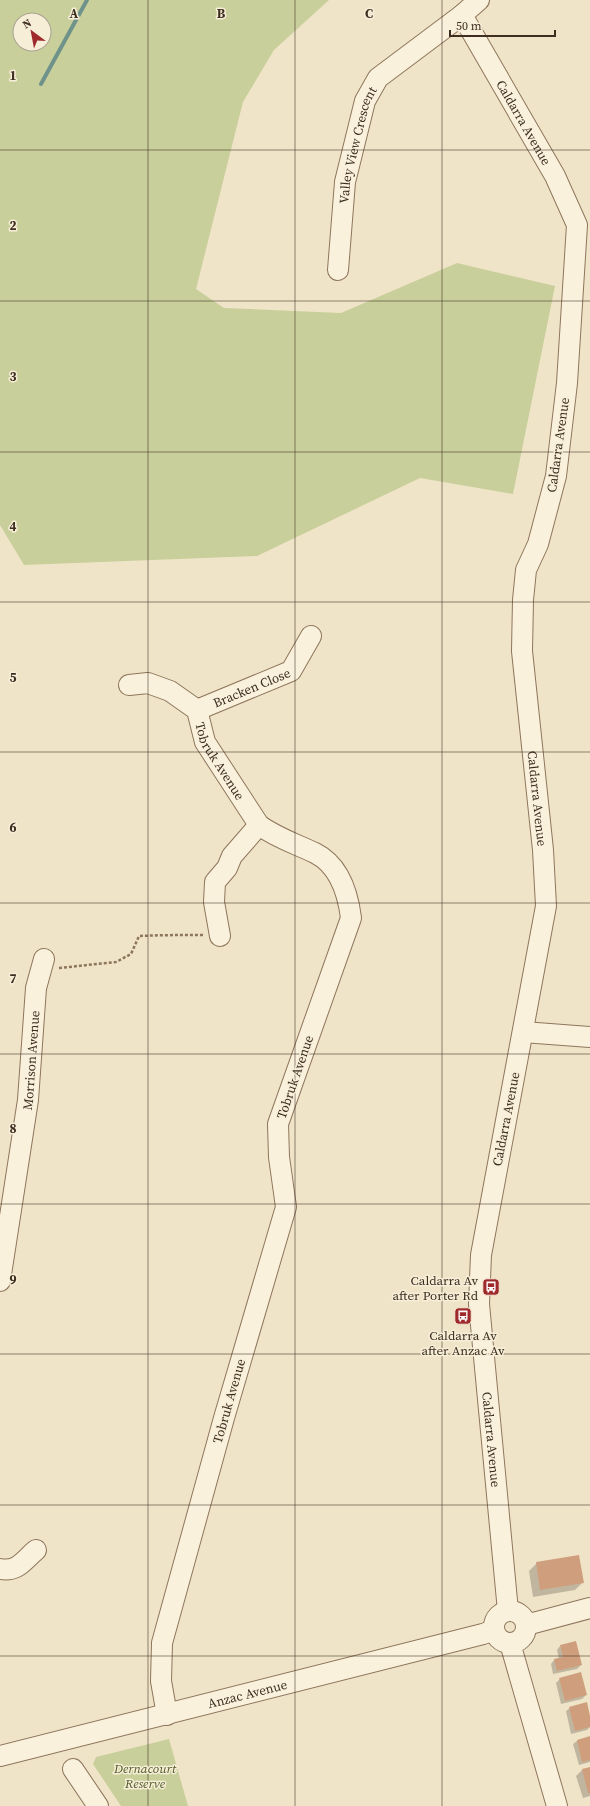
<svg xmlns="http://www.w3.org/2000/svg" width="590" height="1806" viewBox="0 0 590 1806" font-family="'Source Serif 4',serif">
<rect width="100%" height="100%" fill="#f0e4c8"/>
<path fill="#c9cf9b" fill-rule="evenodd" d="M0 0H329L274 50 243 102 196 289 224 308 341 313 457 263 555 286 513 494 420 478 257 556 24 565 0 525ZM20 20H44V44H20Z
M169 1739 188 1806H121L93 1764 96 1757Z"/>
<path fill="#0003" d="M537 1563 582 1583 575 1590 533 1597 529 1571Z
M560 1646 581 1665 577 1669 553 1674 551 1664 554 1660 559 1659 557 1650Z
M560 1679 586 1695 582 1699 561 1704 556 1683Z
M570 1708 590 1721V1727L587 1730 571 1734 566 1711Z
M590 1737V1762L579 1765 573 1744 577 1741Z
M590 1768V1796L583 1798 576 1776 582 1770Z"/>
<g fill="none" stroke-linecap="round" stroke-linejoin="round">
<path stroke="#6f938a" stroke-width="4" d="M41 84 87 0"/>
</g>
<path fill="#cf9f7d" d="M579 1555 584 1583 540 1590 536 1562Z
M576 1641 582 1665 557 1671 554 1659 563 1657 560 1645Z
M581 1672 587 1695 565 1701 559 1678Z
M587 1702 590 1716V1727L575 1731 569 1707Z
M590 1736V1760L582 1762 577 1740Z
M590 1767V1793H588L582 1769Z"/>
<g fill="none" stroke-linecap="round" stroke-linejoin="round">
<defs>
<g id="minor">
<path id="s1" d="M462 15 555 176 577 225 567 383 556 476 538 544 526 570 523 600 522 651 543 850 546 906 481 1255 479 1304 508 1611"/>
<path id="s2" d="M338 270 345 182 365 101 378 78 462 15 479 0"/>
<path id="s3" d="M129 685 148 683 170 691 197 710 205 742 259 825C277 838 296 844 315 853 339 865 348 894 351 918L278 1124 279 1157 286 1207 224 1418 162 1643 161 1681 167 1715"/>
<path id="s4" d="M197 710 291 671 311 636"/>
<path d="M220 936 214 902 215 882 227 868 232 856 259 825"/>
<path d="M523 1032 590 1037"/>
<path id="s5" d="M0 1281 28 1100 36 988 44 959"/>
<path d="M0 1569C18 1572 23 1561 36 1550"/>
<circle cx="510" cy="1627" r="16"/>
<path d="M526 1625 590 1608"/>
<path d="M510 1643 557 1806"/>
<path id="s6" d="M0 1756 483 1634 494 1630"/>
<path d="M73 1769 98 1806"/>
</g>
</defs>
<use href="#minor" stroke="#8d765c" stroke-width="22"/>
<path stroke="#8d765c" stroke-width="2.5" stroke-dasharray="3 2" stroke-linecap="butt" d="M59 968 116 962 131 954 139 936C160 935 182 935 204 935"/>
<use href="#minor" stroke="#faf1dc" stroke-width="20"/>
</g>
<path fill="none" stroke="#3d2e20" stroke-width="1" stroke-opacity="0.55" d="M148 0V1806M295 0V1806M442 0V1806M0 150H590M0 301H590M0 452H590M0 602H590M0 752H590M0 903H590M0 1054H590M0 1204H590M0 1354H590M0 1505H590M0 1656H590"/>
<defs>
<symbol id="bus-square" viewBox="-11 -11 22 22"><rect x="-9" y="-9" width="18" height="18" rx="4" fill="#9e2a2b" stroke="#f7eed8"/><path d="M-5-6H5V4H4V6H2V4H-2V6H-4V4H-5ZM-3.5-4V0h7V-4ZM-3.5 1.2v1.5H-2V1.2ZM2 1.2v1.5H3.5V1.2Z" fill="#fff"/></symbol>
</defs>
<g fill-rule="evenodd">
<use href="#bus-square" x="481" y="1277" width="20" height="20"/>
<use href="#bus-square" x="453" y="1306" width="20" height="20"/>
</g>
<g text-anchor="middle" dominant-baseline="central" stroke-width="3" stroke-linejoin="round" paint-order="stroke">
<g font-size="13" fill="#3d2e20" stroke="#f7eed8">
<text stroke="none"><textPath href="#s1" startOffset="124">Caldarra Avenue</textPath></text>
<text stroke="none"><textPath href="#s2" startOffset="127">Valley View Crescent</textPath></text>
<text transform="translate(558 445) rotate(-82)">Caldarra Avenue</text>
<text stroke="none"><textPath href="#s4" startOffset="59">Bracken Close</textPath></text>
<text stroke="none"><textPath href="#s3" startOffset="132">Tobruk Avenue</textPath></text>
<text stroke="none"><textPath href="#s1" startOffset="820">Caldarra Avenue</textPath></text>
<text stroke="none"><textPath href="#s5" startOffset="223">Morrison Avenue</textPath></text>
<text transform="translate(295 1077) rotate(-71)">Tobruk Avenue</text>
<text transform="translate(506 1119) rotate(-79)">Caldarra Avenue</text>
<text transform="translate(229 1401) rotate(-74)">Tobruk Avenue</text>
<text stroke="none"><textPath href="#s1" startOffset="1468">Caldarra Avenue</textPath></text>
<text stroke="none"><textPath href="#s6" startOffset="255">Anzac Avenue</textPath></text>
</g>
<g font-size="13" fill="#3d2e20" stroke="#f7eed8" text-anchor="end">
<text x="478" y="1280">Caldarra Av<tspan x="478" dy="15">after Porter Rd</tspan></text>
<text x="463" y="1335" text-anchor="middle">Caldarra Av<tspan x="463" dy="15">after Anzac Av</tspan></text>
</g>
<g font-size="13" font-style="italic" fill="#4d5a26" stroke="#f7eed8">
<text x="145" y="1768">Dernacourt<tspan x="145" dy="15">Reserve</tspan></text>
</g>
</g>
<g font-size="13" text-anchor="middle" font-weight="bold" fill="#3d2e20" stroke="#f7eed8" stroke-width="3" stroke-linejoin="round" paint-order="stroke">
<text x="74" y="18">A</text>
<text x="221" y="18">B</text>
<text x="369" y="18">C</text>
<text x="13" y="80">1</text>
<text x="13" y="230">2</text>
<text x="13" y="381">3</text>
<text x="13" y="531">4</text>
<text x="13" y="682">5</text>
<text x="13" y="832">6</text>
<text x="13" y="983">7</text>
<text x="13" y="1133">8</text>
<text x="13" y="1284">9</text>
</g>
<g transform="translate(32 32) rotate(328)"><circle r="19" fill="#f7eed8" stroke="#ada18e"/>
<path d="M0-3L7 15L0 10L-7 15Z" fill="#9e2a2b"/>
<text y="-6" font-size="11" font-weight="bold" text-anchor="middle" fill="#3d2e20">N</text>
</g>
<path d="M450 30v6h105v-6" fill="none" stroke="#3d2e20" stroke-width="2"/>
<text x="456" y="30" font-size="12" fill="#3d2e20" stroke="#f7eed8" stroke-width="3" paint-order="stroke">50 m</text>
</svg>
